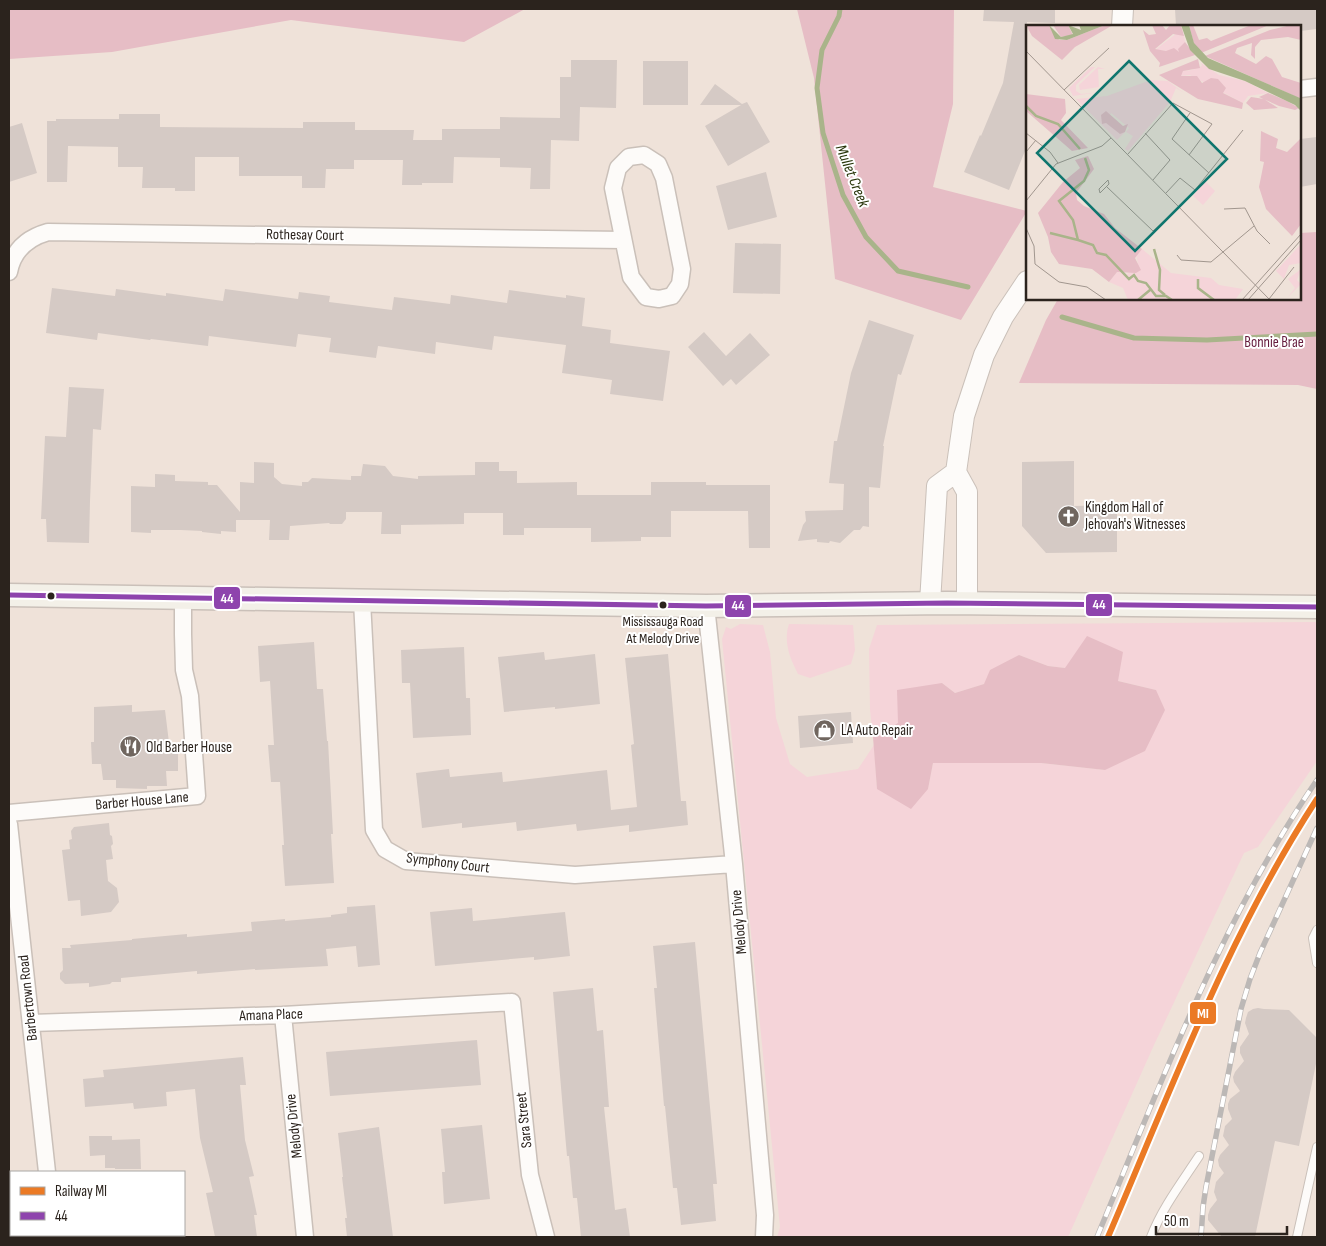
<svg xmlns="http://www.w3.org/2000/svg" width="1326" height="1246" viewBox="0 0 1326 1246" font-family="'Sofia Sans Condensed',sans-serif">
<rect width="100%" height="100%" fill="#efe2d9"/>
<path fill="#f5d4d9" d="M1315 622 1317 623V761L1258 847 1244 853 1154 1045 1068 1237H777L780 1227 722 639 726 627 731 629 740 624 763 625 770 652 776 718 790 764 807 777 858 769 874 745 877 789H928L933 763H1041L1105 770 1156 690 1065 668 1048 666 1019 655 984 684 955 693 942 683 898 723 873 737 870 710 869 649 877 625Z
M789 624 853 625 855 650 851 664 810 678 798 674C790 658 783 642 789 624Z"/>
<path fill="#e6bdc5" d="M9 9H525L464 42 291 20 112 52 9 59Z
M797 9H954L953 104 933 187 1027 211 961 320 835 279 814 78Z
M1317 232V389L1298 385 1019 383 1046 320 1058 299H1300V233Z
M1087 636 1123 652 1118 681 1156 690 1165 710 1145 751 1105 770 1041 763H933L928 789 911 809 877 789 873 737 898 723 897 690 942 683 955 693 984 684 990 670 1019 655 1048 666 1065 668Z"/>
<g fill="none" stroke-linecap="round" stroke-linejoin="round">
<path stroke="#a9b48a" stroke-width="5" d="M840 9 839 16 822 50 817 88 823 133 843 195 866 237 898 271 968 287
M1062 317 1134 338 1207 340 1317 334"/>
</g>
<path fill="#d5cac5" d="M984 9H1055V23L1027 22V146L1009 190 964 172 980 135 981 136 1003 83 1014 22 983 21Z
M1175 9H1317V29L1300 31V26H1176Z
M571 60H617L616 108 580 107 579 141 551 140 550 189H530L531 168 500 167V158L454 157 453 183H422V185H402L403 160H354V169H326L325 188H302V176H239V157H195V191H175V188H142L143 167H118V147L68 146 67 182H47V121H56V119H119V114H160V127L303 128V122H355V130H414L413 140H442V129H500V117L560 118V77H571Z
M643 61H688V105H643Z
M715 84 742 104 747 102 770 142 728 166 705 126 741 105H700Z
M22 123 37 173 9 182V127Z
M1317 137V184L1300 187V139Z
M766 172 777 217 728 230 716 186Z
M735 243 781 244 780 294 733 293Z
M52 288 115 296 116 289 166 296V293L223 301 225 289 298 299 299 292 330 296 329 302 392 310 394 297 450 304 451 295 507 303 509 290 566 298V295L585 298 582 326 611 330 610 343 670 351 663 401 610 394 612 380 562 373 566 345 494 336 492 350 436 342 435 354 378 346 376 358 329 352 331 338 298 334 296 347 209 336 208 346 151 339 150 340 98 333 97 340 46 333Z
M869 320 914 335 901 375 898 374 883 446H884L880 488 869 487V527L863 526 860 530H854L840 543 830 541 829 543 817 542V539L798 541 803 525 806 521 805 511 843 510 844 484 829 483 834 441H837L851 373Z
M704 332 726 356 750 333 770 355 736 385 731 379 723 386 688 347Z
M69 387 104 389 101 430 93 429 90 501 89 543 47 542 46 519H41L45 436 66 437Z
M1074 461V506L1117 505V552L1046 553 1022 526V462Z
M254 462 274 463V477L282 484 302 486V482H308L312 478 351 480V476H361L363 464 385 466 393 476 418 479V476L475 475V462H499V471H517V483L577 482V495H651V482H706V485H770V548H749L748 511H671V537H641V541L591 542V528H524V535H503V513H464V524L401 525V534H381L382 512H346V519L342 524H330L329 523 290 526 289 540H269L270 520H236V532L221 531V534L202 532V531L181 530H151V533L131 532V486L155 487V474L175 475V481L208 482V485H217L240 512V482L254 483Z
M314 642 317 689H323L327 741H328L333 834H331L334 883 285 886 282 845H284L280 782H271L268 745H274L270 681 260 682 258 646Z
M464 647 466 698H470L471 735 413 738 410 683H402L401 650Z
M544 652 545 660 595 654 600 704 555 709V707L504 712 498 657Z
M668 654 681 801H686L688 825 629 832V825L577 831 576 824 517 831 516 822 462 828V823L422 828 416 773 449 769 450 777 502 772 503 782 607 770 611 810 637 807 631 745 634 744 625 658Z
M132 705V712L165 710 170 751 178 752V771H166L167 786H147V789L116 788V780H103L101 764H92L91 742H94V707Z
M851 712 853 743 800 748 798 716Z
M109 823 110 835 112 836 113 844 111 846 113 859 106 860 108 881 117 888 119 902 111 912 81 916 80 900 68 901 62 850 70 849 69 840 72 839 71 831 74 827Z
M375 905 380 965 358 967 356 946 326 949 328 966 255 970V969L197 974V971L121 978V982H112L110 984 89 987V983L65 984 60 979V973L63 970 62 948H71L70 945 132 940V939L187 934V937L252 931 251 922 285 919V921L331 917V915L347 913V907Z
M472 908 473 921 565 912 570 956 534 960V957L435 966 430 912Z
M695 942 717 1184H713L716 1221 681 1225 677 1188H673L665 1106H664L654 988H657L653 946Z
M593 988 597 1031 603 1030 609 1107H604L615 1210 626 1208 630 1237H581L577 1198H573L569 1156H567L563 1111 553 992Z
M1258 1008 1264 1009 1289 1010 1317 1038V1059L1299 1146 1275 1141 1255 1237H1222L1208 1220V1215L1210 1209 1217 1200 1214 1192 1216 1182 1224 1173 1219 1166 1218 1160 1220 1155 1229 1145 1223 1136 1225 1126 1232 1119 1228 1109V1104L1230 1099 1240 1091 1234 1082 1233 1077 1235 1072 1244 1061 1240 1053V1047L1249 1034 1245 1023 1246 1018 1248 1012 1253 1009Z
M477 1040 481 1085 330 1096 326 1052Z
M243 1057 246 1085H240L245 1140 254 1176 249 1177 257 1215H254L257 1237H215L206 1193 213 1192 200 1138 195 1089 166 1092 167 1106 134 1109 133 1103 85 1107 83 1079 104 1077 103 1070Z
M482 1125 490 1199 444 1204 442 1172H445L441 1129Z
M379 1127 393 1237H347L345 1218H347L342 1177H343L338 1133Z
M89 1136H112V1140L140 1139 141 1169H115V1168H105V1155L90 1156Z"/>
<g fill="none" stroke-linecap="round" stroke-linejoin="round">
<defs>
<path id="service" d="M1317 930 1313 938 1317 963
M1151 1237C1162 1208 1182 1182 1199 1156
M1297 1237 1317 1147"/>
<path id="minor" d="M1300 89 1317 87
M644 155 658 164 664 178 682 269 680 284 672 296 659 299 646 297 631 277 613 188 618 168 629 157Z
M9 272C13 250 27 238 48 232L623 240
M362 601 374 830 385 849 406 861 575 875 734 864
M706 606 734 864 765 1215 764 1237
M9 813 197 796 190 696 184 670 183 634V598
M9 824 47 1172
M283 1015 305 1237
M31 1023 283 1015 512 1002 530 1175 546 1237
M54 1235 55 1237"/>
<path id="tertiary" d="M1122 26 1123 9
M930 603 937 486 956 472
M967 603V492L956 472 964 416 984 355 1003 317 1027 281"/>
<path id="secondary" d="M9 595 706 606 947 603 1317 607"/>
</defs>
<use href="#service" stroke="#cac0b9" stroke-width="10"/>
<use href="#minor" stroke="#cac0b9" stroke-width="19"/>
<use href="#tertiary" stroke="#cac0b9" stroke-width="22"/>
<use href="#secondary" stroke="#cac0b9" stroke-width="25"/>
<use href="#service" stroke="#fdfbf9" stroke-width="8"/>
<use href="#minor" stroke="#fdfbf9" stroke-width="16"/>
<use href="#tertiary" stroke="#fdfbf9" stroke-width="20"/>
<use href="#secondary" stroke="#f3f0e8" stroke-width="22"/>
<defs>
<path id="rail" d="M1097 1237C1162 1081 1221 920 1317 780
M1201 1237 1203 1207 1206 1187 1241 1009 1250 979 1260 953 1317 828"/>
</defs>
<use href="#rail" stroke="#bcb8b6" stroke-width="5.5"/>
<use href="#rail" stroke="#fff" stroke-width="4" stroke-dasharray="11" stroke-linecap="butt"/>
<defs>
<path id="bus-1" d="M9 595 706 606 947 603 1317 607"/>
</defs>
<use href="#bus-1" stroke="#fff" stroke-width="9"/>
<use href="#bus-1" stroke="#8e44ad" stroke-width="5"/>
<defs>
<path id="rail-1" d="M1108 1237C1172 1088 1228 935 1317 799"/>
</defs>
<use href="#rail-1" stroke="#fff" stroke-width="10"/>
<use href="#rail-1" stroke="#eb7a25" stroke-width="6"/>
</g>
<defs>
<symbol id="church-disc" viewBox="-11 -11 22 22"><circle r="9.5" fill="#70665f" stroke="#fff"/><path d="M-1.2-6h2.4v3.5h3.3v2.4h-3.3V6h-2.4V-.1h-3.3v-2.4h3.3Z" fill="#fff"/></symbol>
<symbol id="shop-disc" viewBox="-11 -11 22 22"><circle r="9.5" fill="#70665f" stroke="#fff"/><path d="M-5-2.5h2.3a2.7 3.5 0 0 1 5.4 0H5L5.5 6h-11ZM-1.5-2.5h3a1.5 2.3 0 0 0-3 0Z" fill="#fff"/></symbol>
<symbol id="restaurant-disc" viewBox="-11 -11 22 22"><circle r="9.5" fill="#70665f" stroke="#fff"/><path d="M-5-6h1v4h1v-4h1v4h1v-4h1v5L-1.5 .5V6h-2V.5L-5-1ZM5-6V6H3V1.5H1.5Q1.5-4 5-6Z" fill="#fff"/></symbol>
</defs>
<g fill-rule="evenodd">
<use href="#church-disc" x="1056" y="504" width="25" height="25"/>
<use href="#shop-disc" x="812" y="718" width="25" height="25"/>
<use href="#restaurant-disc" x="118" y="734" width="25" height="25"/>
</g>
<g fill="#2b231d" stroke="#fff" stroke-width="2">
<circle cx="51" cy="596" r="4.5"/>
<circle cx="663" cy="605" r="4.5"/>
</g>
<g text-anchor="middle" dominant-baseline="central" stroke-width="4" stroke-linejoin="round" paint-order="stroke">
<g font-size="14" fill="#2b231d" stroke="#fff">
<text x="663" y="621">Mississauga Road<tspan x="663" dy="17">At Melody Drive</tspan></text>
</g>
<g font-size="15" fill="#2b231d" stroke="#fff">
<text transform="translate(305 235) rotate(1)">Rothesay Court</text>
<text transform="translate(142 801) rotate(-5)">Barber House Lane</text>
<text transform="translate(448 863) rotate(7)">Symphony Court</text>
<text transform="translate(739 922) rotate(-95)">Melody Drive</text>
<text transform="translate(28 998) rotate(-96)">Barbertown Road</text>
<text transform="translate(271 1015) rotate(-2)">Amana Place</text>
<text transform="translate(524 1120) rotate(-96)">Sara Street</text>
<text transform="translate(294 1126) rotate(-96)">Melody Drive</text>
</g>
<g font-size="15" fill="#651b3d" stroke="#fff">
<text x="1274" y="342">Bonnie Brae</text>
</g>
<g font-size="15" fill="#2b231d" stroke="#fff" text-anchor="start">
<text x="1085" y="507">Kingdom Hall of<tspan x="1085" dy="17">Jehovah's Witnesses</tspan></text>
<text x="841" y="730">LA Auto Repair</text>
<text x="146" y="747">Old Barber House</text>
</g>
<g font-size="16" font-style="italic" fill="#2a370c" stroke="#fff">
<text transform="translate(852 176) rotate(68)">Mullet Creek</text>
</g>
</g>
<g transform="translate(1026 25)">
<rect width="275" height="275" fill="#efe2d9"/>
<path d="M151 8 158 11 159 17 154 27 129 25ZM175 38 193 50 219 56 242 68 222 71 217 78 164 50 154 51 157 46 166 45 176 41ZM65 42H69L50 60V66L55 69 74 67 47 71 43 63ZM72 42 79 44H72L73 62 54 65 53 60ZM125 55 142 56 158 68 150 63 144 77 102 126 99 124 107 111 100 107 103 103 85 88 80 98 99 107 91 115 50 74 81 71ZM179 156 189 166 177 180 167 171ZM275 219V238L263 240 258 254 250 246ZM116 224 145 248 185 253 193 260 217 264 209 275H102L97 263 83 257 91 247 101 249 112 239 110 230ZM275 244 271 255 275 259 262 272 269 263 262 254Z" fill="#f5d4d9"/>
<path d="M0 0H23L33 15H41L79 0H87L49 22 36 35 6 11ZM27 0H42L47 10 35 12ZM126 0H136L140 5 144 0H155L158 11 147 9 129 24 140 26 148 23 153 27 152 24 159 17 169 30 133 42 134 38 124 26 117 5 123 10 130 9ZM163 0H167L173 15 181 13 185 16 225 0H243L175 28 168 19ZM265 0H275V15L262 12 235 15 229 22V34L225 30 226 18 211 23 209 28 230 39 240 31 246 34 256 52 275 58V74L179 31 244 5ZM172 34 174 43 157 46 155 51H171L176 58 185 53 192 54 200 63 197 68 217 78 216 84 172 74 133 50ZM242 68 261 76 273 83 269 85 253 81 233 72ZM0 69 39 74 40 88 35 95 62 123 46 126 0 86ZM225 72 238 74 252 83 228 85 220 78ZM80 86 97 101 102 99 99 107 94 109 80 98 76 99 75 90ZM235 106 252 114 250 123 261 127 275 113V199L266 211 240 184 233 162 238 137 234 136ZM62 131 68 144 50 168 51 175 58 181 78 189 89 203 116 224 109 233 115 245 110 248 91 247 83 257 66 244 33 239 25 227 22 212 12 188 37 157 54 143 49 135Z" fill="#e6bdc5"/>
<path d="M23 0 35 12 47 9 42 0 55 5 53 0H79L41 15 29 14ZM155 0H163L168 18 182 33 274 73 275 86 269 80 219 56 183 44 164 25Z" fill="#a9b48a"/>
<path fill="none" stroke="#a9b48a" stroke-width="2.5" d="M0 81 10 91 32 99 54 124M59 133 63 145 58 156 33 176 47 195 52 215 67 220 71 228 80 230 103 254 108 250 112 256 120 258 130 271H140L146 275M24 208 52 215M128 224 134 245 133 265 139 270M172 254V263L188 275M112 275 124 265"/>
<path fill="none" stroke="#a1968e" stroke-width="1" d="M0 26 244 275M38 65 83 23M164 88 146 114 183 148M0 108 24 127 32 138M119 108 144 135 127 155M0 127 10 115M102 129 147 78 186 99 163 130M82 155 83 159 74 168 73 164ZM81 162 127 206 161 175 217 105M140 168 154 153 169 165M0 176 30 139 76 121 85 113M198 184 219 183 231 206 244 219M0 203 8 221 9 239 33 257 61 262 80 275M151 230 155 235 185 237 228 201M243 274 268 242M216 275 275 209M222 275 275 215"/>
<path fill="#0f766e" fill-opacity="0.15" stroke="#0f766e" stroke-width="2.5" d="M103 36 201 134 109 226 11 128Z"/>
<rect width="275" height="275" fill="none" stroke="#2b231d" stroke-width="2.5"/>
</g>
<g stroke="#fff" stroke-width="2">
<rect x="213" y="586" width="28" height="24" rx="5" fill="#8e44ad"/>
<rect x="1085" y="593" width="28" height="24" rx="5" fill="#8e44ad"/>
<rect x="724" y="594" width="28" height="24" rx="5" fill="#8e44ad"/>
<rect x="1189" y="1001" width="28" height="24" rx="5" fill="#eb7a25"/>
</g>
<g font-size="14" text-anchor="middle" font-weight="bold" fill="#fff">
<text x="227" y="603">44</text>
<text x="1099" y="609">44</text>
<text x="738" y="610">44</text>
<text x="1203" y="1018">MI</text>
</g>
<rect width="1326" height="1246" fill="none" stroke="#2b231d" stroke-width="20"/>
<rect x="10" y="1171" width="175" height="65" fill="#ffffff" stroke="#aaa7a5"/>
<rect x="20" y="1187" width="25" height="8" fill="#eb7a25" stroke="#aaa7a5"/>
<text x="55" y="1196" font-size="15" fill="#2b231d">Railway MI</text>
<rect x="20" y="1212" width="25" height="8" fill="#8e44ad" stroke="#aaa7a5"/>
<text x="55" y="1221" font-size="15" fill="#2b231d">44</text>
<path d="M1156 1226v8h131v-8" fill="none" stroke="#2b231d" stroke-width="2.5"/>
<text x="1164" y="1226" font-size="15" fill="#2b231d" stroke="#ffffff" stroke-width="4" paint-order="stroke">50 m</text>
</svg>
